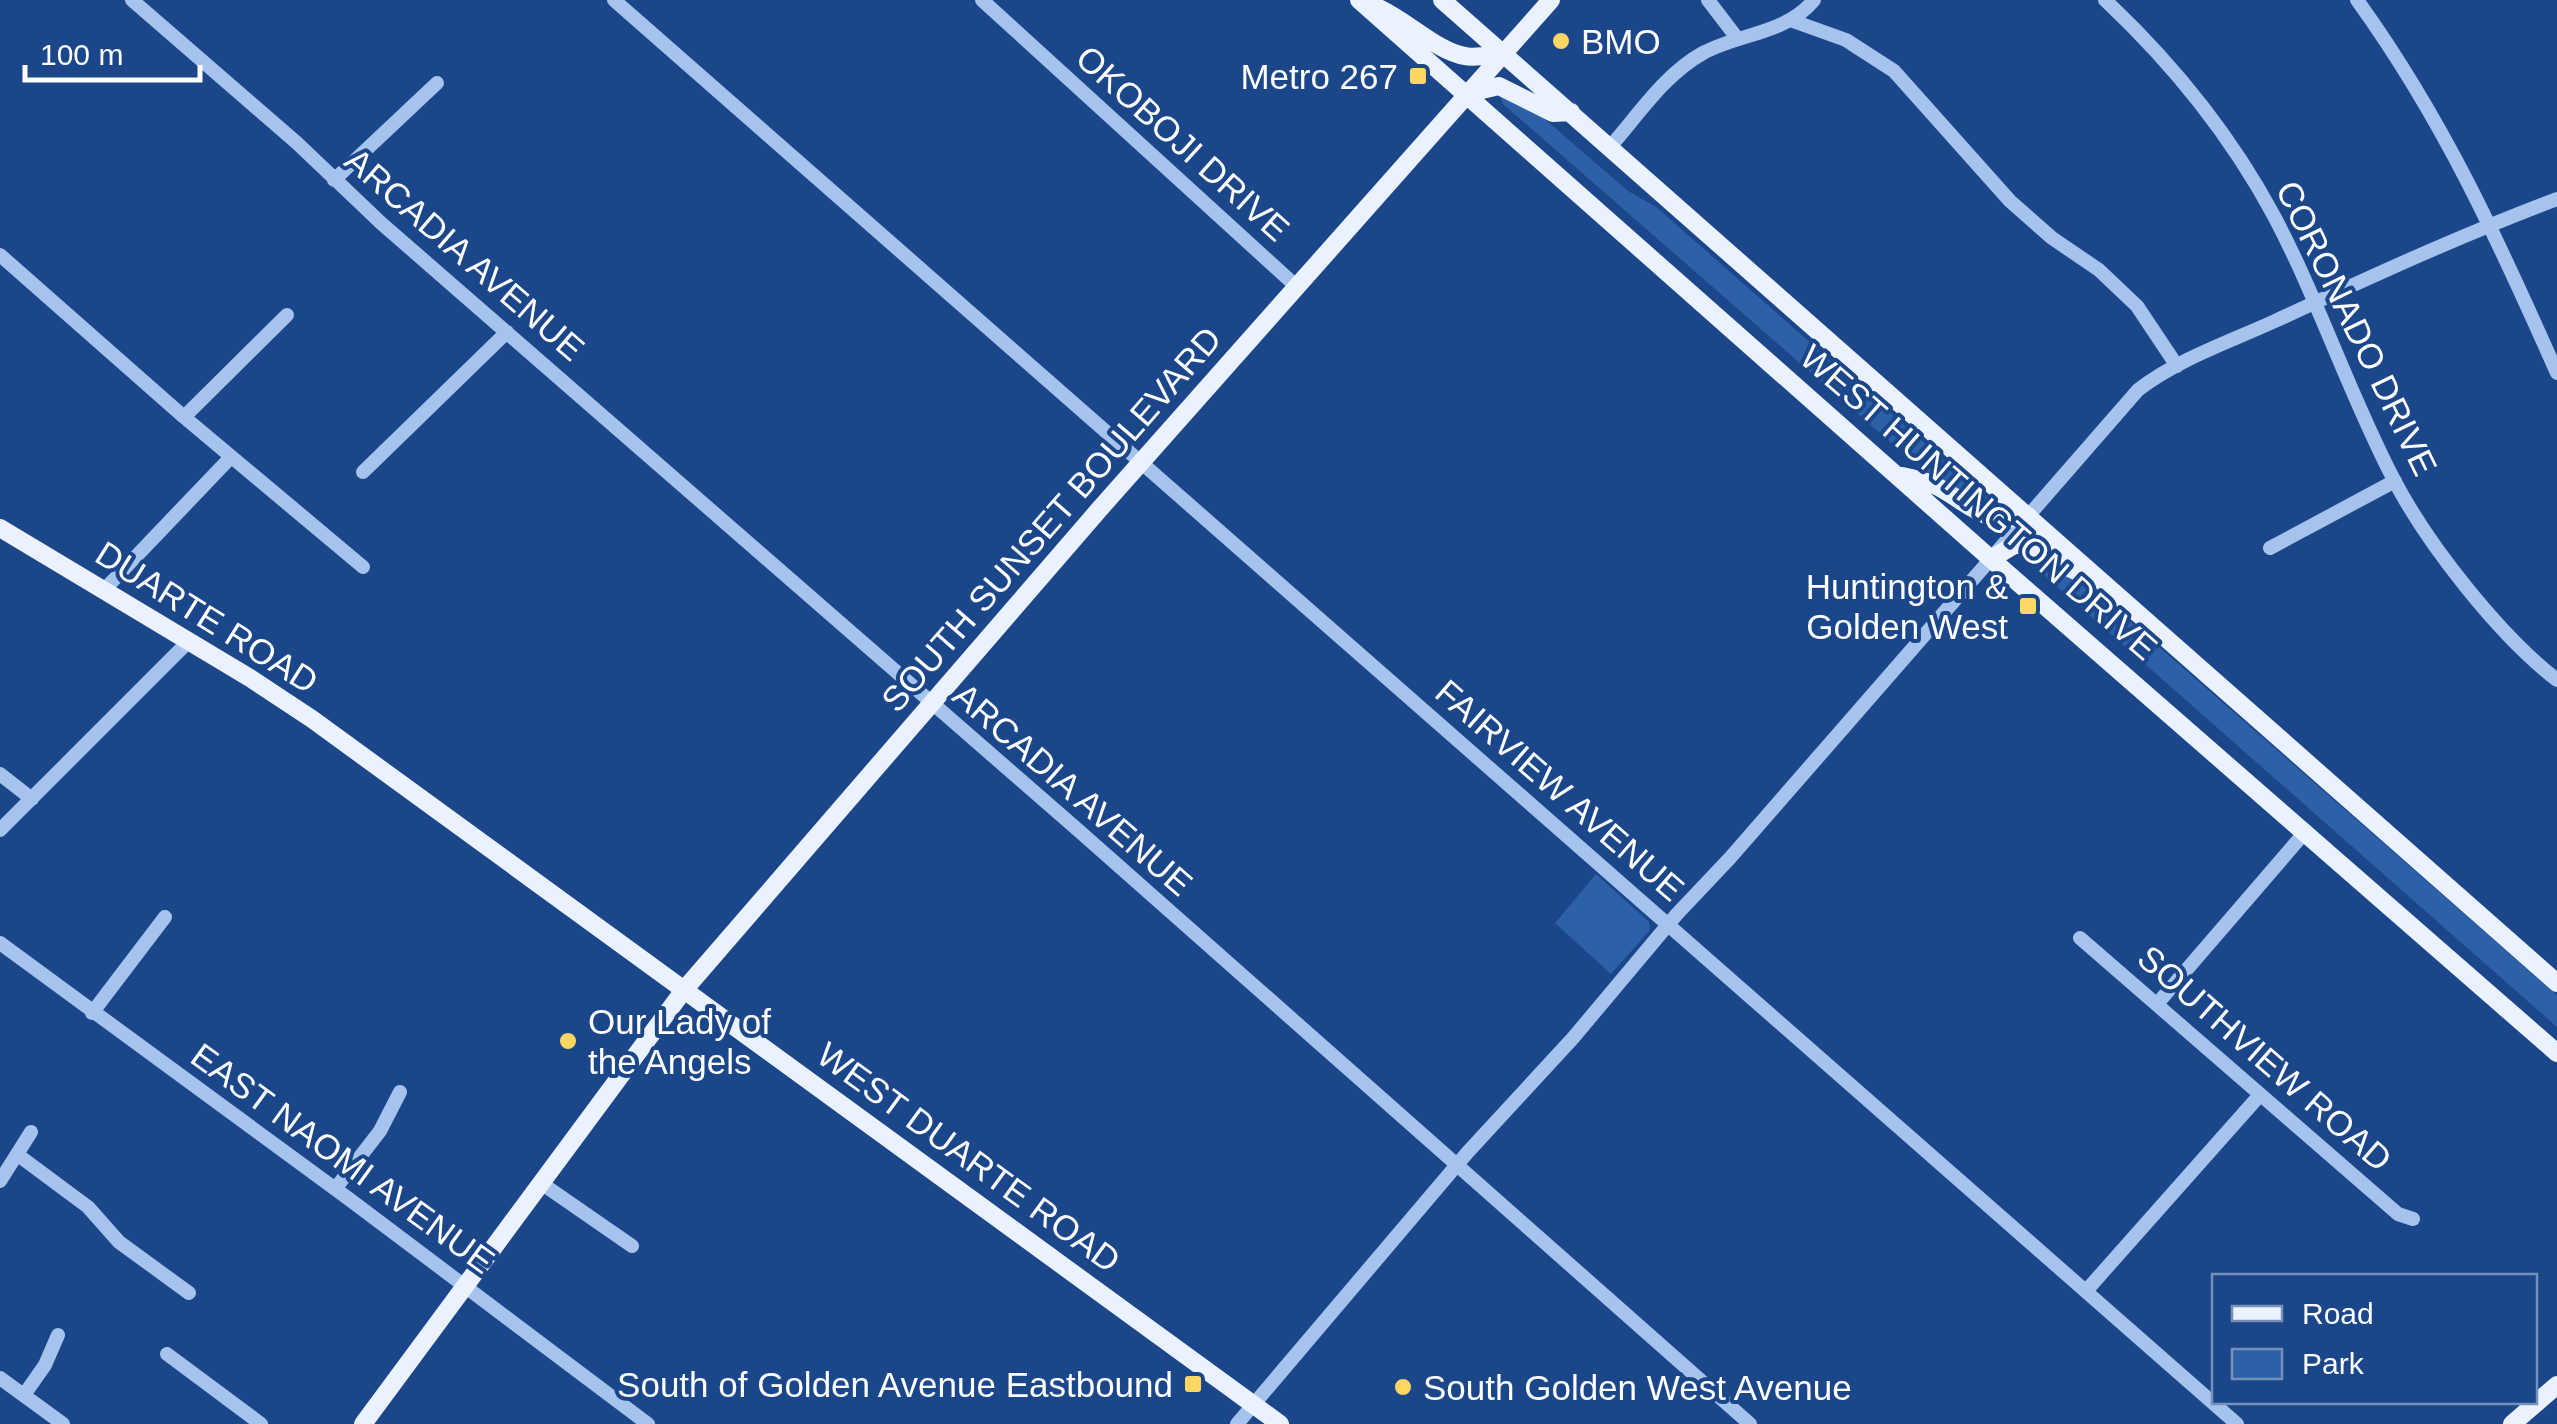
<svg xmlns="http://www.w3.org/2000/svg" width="2557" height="1424" viewBox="0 0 2557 1424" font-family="Helvetica,sans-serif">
<rect width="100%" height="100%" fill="#1b478a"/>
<path fill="#2e60a8" d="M1500 95 1532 108 1628 191 1656 207 2001 510 1997 514 1919 467 1503 104Z
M2020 554 2062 570 2102 597 2557 995V1027Z
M1596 874 1649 922 1650 930 1611 974 1555 923Z"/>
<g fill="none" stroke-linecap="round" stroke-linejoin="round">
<path stroke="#a5c3ed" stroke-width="14" d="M132 0 297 143 381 223 1078 830 1750 1424
M614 0 2237 1424
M982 0 1297 287
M1708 0 1737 38
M2105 0C2171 62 2231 136 2274 216 2319 301 2349 394 2394 480 2428 545 2499 635 2557 680
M2357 0C2443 119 2498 240 2557 373
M1793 21 1846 40 1894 71 2010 201 2052 238 2099 270 2137 306 2177 366
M1610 147C1639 114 1665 74 1703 53 1740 33 1786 34 1814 0
M334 180 437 83
M0 255 184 417 363 567
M184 417 287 315
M363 472 507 332
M2270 548 2395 481
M104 590 231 457
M0 774 32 799
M0 830 188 642
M2080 938 2398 1214 2413 1219
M0 943 349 1199 648 1424
M2157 1004 2306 831
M92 1013 165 917
M18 1155 88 1207 119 1242 189 1293
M0 1181 31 1132
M541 1183 632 1246
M335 1189 380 1131 400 1092
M2086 1291 2259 1096
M167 1354 261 1424
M0 1378 63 1424
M24 1395 45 1365 58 1335
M1237 1424 1467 1153 1573 1038 1677 914 1730 858 2138 390C2178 359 2229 342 2275 321 2368 278 2461 235 2557 199"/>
<path stroke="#ebf2ff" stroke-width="18" d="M1359 0 1991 559 2557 1053
M1442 0 2557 983
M1374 6C1403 17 1437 52 1465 56 1476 59 1493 54 1505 53
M1469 93 1499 86 1553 113 1571 112
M1902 476C1914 479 1929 481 1940 488 1974 507 1986 526 2028 516
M0 528 250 678 312 719 1280 1424
M1991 559 2014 545H2021L2080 573
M363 1424 684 990 1097 512 1551 0
M2512 1424 2557 1385"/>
</g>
<g fill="#fed762" stroke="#1b478a" stroke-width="4">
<circle cx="1561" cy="41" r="10"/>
<rect x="1408" y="66" width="20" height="20" rx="5"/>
<rect x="2018" y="596" width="20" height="20" rx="5"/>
<circle cx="568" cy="1041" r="10"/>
<rect x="1183" y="1374" width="20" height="20" rx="5"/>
<circle cx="1403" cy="1387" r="10"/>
</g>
<g text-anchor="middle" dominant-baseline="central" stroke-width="8" stroke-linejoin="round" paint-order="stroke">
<g font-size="35" fill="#fff" stroke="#1b478a" text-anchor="start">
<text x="1581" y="41">BMO</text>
<text x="1398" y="76" text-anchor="end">Metro 267</text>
<text x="2008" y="586" text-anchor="end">Huntington &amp;<tspan x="2008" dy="40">Golden West</tspan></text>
<text x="588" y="1021">Our Lady of<tspan x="588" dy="40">the Angels</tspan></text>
<text x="1173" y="1384" text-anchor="end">South of Golden Avenue Eastbound</text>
<text x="1423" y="1387">South Golden West Avenue</text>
</g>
<g font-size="35" fill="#fff" stroke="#1b478a">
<text transform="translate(1183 143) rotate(42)">OKOBOJI DRIVE</text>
<text transform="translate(465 254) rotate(41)">ARCADIA AVENUE</text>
<text transform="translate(2357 328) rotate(64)">CORONADO DRIVE</text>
<text transform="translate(1979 502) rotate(41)">WEST HUNTINGTON DRIVE</text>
<text transform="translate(1051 519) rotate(-49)">SOUTH SUNSET BOULEVARD</text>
<text transform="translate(207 617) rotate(32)">DUARTE ROAD</text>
<text transform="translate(1073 789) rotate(41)">ARCADIA AVENUE</text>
<text transform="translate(1560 790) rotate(41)">FAIRVIEW AVENUE</text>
<text transform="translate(2265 1058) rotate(41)">SOUTHVIEW ROAD</text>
<text transform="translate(969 1157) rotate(36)">WEST DUARTE ROAD</text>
<text transform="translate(343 1158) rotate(36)">EAST NAOMI AVENUE</text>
</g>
</g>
<rect x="2212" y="1274" width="325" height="130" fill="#1b478a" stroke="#7691b9" stroke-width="2.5"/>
<rect x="2232" y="1306" width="50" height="15" fill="#ebf2ff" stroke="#7691b9" stroke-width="2.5"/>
<text x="2302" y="1324" font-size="30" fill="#ffffff">Road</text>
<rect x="2232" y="1349" width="50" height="30" fill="#2e60a8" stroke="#7691b9" stroke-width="2.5"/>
<text x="2302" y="1374" font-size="30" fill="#ffffff">Park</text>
<path d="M25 65v15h175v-15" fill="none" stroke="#ffffff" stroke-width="5"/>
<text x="40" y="65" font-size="30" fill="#ffffff" stroke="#1b478a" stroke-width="8" paint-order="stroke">100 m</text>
</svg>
